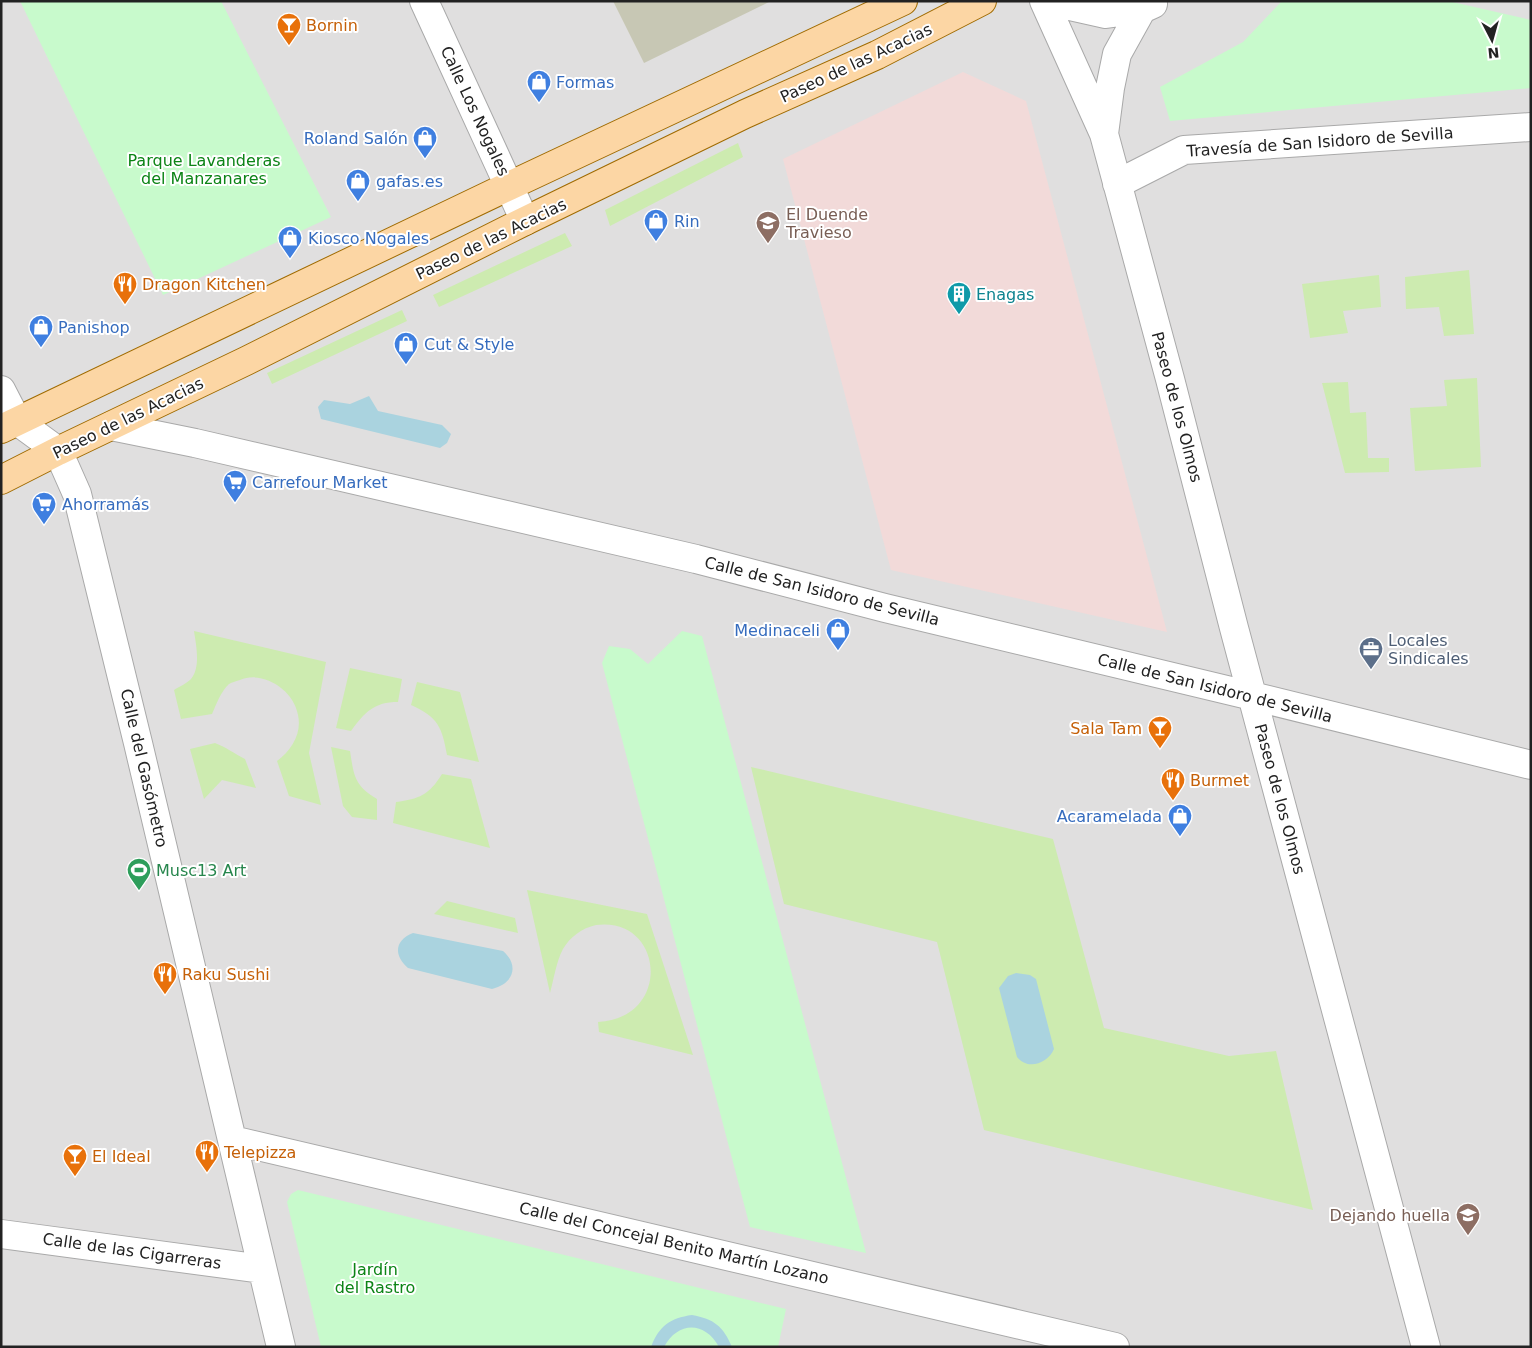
<svg xmlns="http://www.w3.org/2000/svg" width="1532" height="1348" viewBox="0 0 1532 1348" font-family="'DejaVu Sans',sans-serif">
<rect width="100%" height="100%" fill="#f2efe9"/>
<path fill="#e0dfdf" d="M1 1H1531V1347H1Z"/>
<path fill="#f2dad9" d="M963 72 1026 101 1167 632 891 570 783 159Z"/>
<path fill="#c7c7b4" d="M613 1H771L644 63Z"/>
<path fill="#cdebb0" d="M738 143 743 157 610 226 605 210Z
M565 233 572 246 439 307 433 295Z
M1469 270 1474 334 1444 336 1439 307 1406 309 1405 277Z
M1379 275 1381 307 1343 311 1348 333 1310 338 1302 284Z
M402 310 407 321 272 384 267 373Z
M1477 378 1481 467 1415 471 1410 408 1447 406 1444 380Z
M1348 382 1350 413 1366 412 1368 458H1389V472L1345 473 1322 383Z
M194 631 326 662 309 753 321 805 289 796 277 761C292 750 302 733 298 715 294 690 263 670 240 680 237 681 232 682 229 684 221 691 216 705 212 714L181 719 174 690C179 687 187 683 191 679 201 667 196 645 194 631Z
M350 668 402 679 398 702C374 702 365 712 351 731L336 728Z
M417 682 460 692 479 762 447 755C442 727 438 717 411 705Z
M215 743C226 747 235 754 245 759L256 788 222 780 204 799 190 749Z
M331 747 350 751C354 776 354 785 377 799V820L352 817 343 806Z
M751 767 1053 839 1104 1028 1229 1056 1276 1051 1313 1210 984 1130 937 942 784 904Z
M442 774 471 779 490 848 393 823 396 802C419 799 429 795 442 774Z
M527 890 647 914 693 1055 599 1032 598 1022C673 1018 664 916 596 925 582 928 570 937 563 949 556 962 554 979 550 993Z
M447 901 515 918 518 933 434 914Z"/>
<path fill="#c8facc" d="M20 1H221L331 217 163 295Z
M1282 1H1448L1531 20V88L1170 121 1160 87 1243 42Z
M682 631 702 636 866 1253 750 1227 602 663 609 646 630 649 648 664Z
M298 1190 786 1309 778 1347H321L287 1202 291 1194Z"/>
<path fill="#aad3df" d="M369 396 378 411 442 425 451 434 447 443 440 448 321 419 318 407 324 400 350 404Z
M413 933 503 951C520 966 513 984 492 989L408 968C393 955 395 940 413 933Z
M1016 973 1030 975 1036 979 1054 1049C1048 1063 1028 1071 1017 1057L999 988 1008 976Z
M692 1315C714 1319 723 1326 732 1347H719C705 1321 678 1321 664 1347H651C659 1326 670 1318 692 1315Z"/>
<g fill="none" stroke-linecap="round" stroke-linejoin="round">
<defs>
<path id="minor" d="M424 1 525 221
M1044 1 1104 134 1170 379 1234 628 1426 1347
M1048 1 1106 14 1142 9 1153 4
M1104 134 1110 88 1117 54 1142 9
M1117 184 1184 150 1531 127
M1 390 17 421 58 451 77 494 138 743 281 1347
M111 426 195 443 696 559 885 608 1252 696 1531 765
M232 1140 1115 1347
M1 1234 262 1269"/>
<path id="major" d="M1 429 509 186 903 1
M1 480 58 451 246 361 525 221 745 114 877 55 982 1"/>
</defs>
<use href="#minor" stroke="#a9a9a9" stroke-width="30"/>
<use href="#major" stroke="#a06b00" stroke-width="30"/>
<use href="#minor" stroke="#fff" stroke-width="28"/>
<use href="#major" stroke="#fcd6a4" stroke-width="28"/>
</g>
<defs>
<symbol id="bar-pin" viewBox="-11 -11 22 30"><path d="M0 17L-7.5 6A9.5 9.5 0 1 1 7.5 6Z" fill="#e8710a" stroke="#fff"/><path d="M-6-5H6L.8 .8V4.5H3.5V6h-7V4.5H-.8V.8Z" fill="#fff"/></symbol>
<symbol id="shop-pin" viewBox="-11 -11 22 30"><path d="M0 17L-7.5 6A9.5 9.5 0 1 1 7.5 6Z" fill="#3f7fe0" stroke="#fff"/><path d="M-5-2.5h2.3a2.7 3.5 0 0 1 5.4 0H5L5.5 6h-11ZM-1.5-2.5h3a1.5 2.3 0 0 0-3 0Z" fill="#fff"/></symbol>
<symbol id="school-pin" viewBox="-11 -11 22 30"><path d="M0 17L-7.5 6A9.5 9.5 0 1 1 7.5 6Z" fill="#8d6e63" stroke="#fff"/><path d="M0-5L7-2L0 1L-7-2ZM-4 1L0 2.5L4 1V4Q0 6-4 4Z" fill="#fff"/></symbol>
<symbol id="restaurant-pin" viewBox="-11 -11 22 30"><path d="M0 17L-7.5 6A9.5 9.5 0 1 1 7.5 6Z" fill="#e8710a" stroke="#fff"/><path d="M-5-6h1v4h1v-4h1v4h1v-4h1v5L-1.5 .5V6h-2V.5L-5-1ZM5-6V6H3V1.5H1.5Q1.5-4 5-6Z" fill="#fff"/></symbol>
<symbol id="building-pin" viewBox="-11 -11 22 30"><path d="M0 17L-7.5 6A9.5 9.5 0 1 1 7.5 6Z" fill="#0f9aa8" stroke="#fff"/><path d="M-4-6H4V6H1V3H-1V6H-4ZM-2.5-4.3h1.7v1.8h-1.7ZM.8-4.3h1.7v1.8H.8ZM-2.5-1h1.7V.8h-1.7ZM.8-1h1.7V.8H.8Z" fill="#fff"/></symbol>
<symbol id="supermarket-pin" viewBox="-11 -11 22 30"><path d="M0 17L-7.5 6A9.5 9.5 0 1 1 7.5 6Z" fill="#3f7fe0" stroke="#fff"/><path d="M-6-5.5h2.5l.6 2H6L4.5 2H-2.5L-4.4-4H-6ZM-1.5 3.2a1.3 1.3 0 1 0 .1 0ZM3 3.2a1.3 1.3 0 1 0 .1 0Z" fill="#fff"/></symbol>
<symbol id="office-pin" viewBox="-11 -11 22 30"><path d="M0 17L-7.5 6A9.5 9.5 0 1 1 7.5 6Z" fill="#5c6f8a" stroke="#fff"/><path d="M-6-3h4V-5.5h4V-3h4V5H-6ZM-1-4.5V-3h2v-1.5ZM-6 0V1H6V0Z" fill="#fff"/></symbol>
<symbol id="stadium-pin" viewBox="-11 -11 22 30"><path d="M0 17L-7.5 6A9.5 9.5 0 1 1 7.5 6Z" fill="#2e9e5b" stroke="#fff"/><path d="M0-5a6.5 5 0 1 0 0 10a6.5 5 0 1 0 0-10ZM-3.5-1.8h7v3.6h-7Z" fill="#fff"/></symbol>
</defs>
<g fill-rule="evenodd">
<use href="#bar-pin" x="275" y="11" width="28" height="38"/>
<use href="#shop-pin" x="525" y="68" width="28" height="38"/>
<use href="#shop-pin" x="411" y="124" width="28" height="38"/>
<use href="#shop-pin" x="344" y="167" width="28" height="38"/>
<use href="#shop-pin" x="642" y="207" width="28" height="38"/>
<use href="#school-pin" x="754" y="209" width="28" height="38"/>
<use href="#shop-pin" x="276" y="224" width="28" height="38"/>
<use href="#restaurant-pin" x="111" y="270" width="28" height="38"/>
<use href="#building-pin" x="945" y="280" width="28" height="38"/>
<use href="#shop-pin" x="27" y="313" width="28" height="38"/>
<use href="#shop-pin" x="392" y="330" width="28" height="38"/>
<use href="#supermarket-pin" x="221" y="468" width="28" height="38"/>
<use href="#supermarket-pin" x="30" y="490" width="28" height="38"/>
<use href="#shop-pin" x="824" y="616" width="28" height="38"/>
<use href="#office-pin" x="1357" y="635" width="28" height="38"/>
<use href="#bar-pin" x="1146" y="714" width="28" height="38"/>
<use href="#restaurant-pin" x="1159" y="766" width="28" height="38"/>
<use href="#shop-pin" x="1166" y="802" width="28" height="38"/>
<use href="#stadium-pin" x="125" y="856" width="28" height="38"/>
<use href="#restaurant-pin" x="151" y="960" width="28" height="38"/>
<use href="#restaurant-pin" x="193" y="1138" width="28" height="38"/>
<use href="#bar-pin" x="61" y="1142" width="28" height="38"/>
<use href="#school-pin" x="1454" y="1201" width="28" height="38"/>
</g>
<g text-anchor="middle" dominant-baseline="central" stroke-width="4" stroke-linejoin="round" paint-order="stroke">
<g font-size="16" fill="#c56008" stroke="#fff" text-anchor="start">
<text x="306" y="25">Bornin</text>
<text x="142" y="284">Dragon Kitchen</text>
<text x="1142" y="728" text-anchor="end">Sala Tam</text>
<text x="1190" y="780">Burmet</text>
<text x="182" y="974">Raku Sushi</text>
<text x="224" y="1152">Telepizza</text>
<text x="92" y="1156">El Ideal</text>
</g>
<g font-size="16" fill="#222" stroke="#fff">
<text transform="translate(856 63) rotate(-25)">Paseo de las Acacias</text>
<text transform="translate(475 111) rotate(65)">Calle Los Nogales</text>
<text transform="translate(1320 142) rotate(-4)">Travesía de San Isidoro de Sevilla</text>
<text transform="translate(491 239) rotate(-26)">Paseo de las Acacias</text>
<text transform="translate(1177 407) rotate(75)">Paseo de los Olmos</text>
<text transform="translate(128 418) rotate(-26)">Paseo de las Acacias</text>
<text transform="translate(822 591) rotate(14)">Calle de San Isidoro de Sevilla</text>
<text transform="translate(1215 688) rotate(14)">Calle de San Isidoro de Sevilla</text>
<text transform="translate(144 768) rotate(77)">Calle del Gasómetro</text>
<text transform="translate(1280 799) rotate(75)">Paseo de los Olmos</text>
<text transform="translate(674 1243) rotate(13)">Calle del Concejal Benito Martín Lozano</text>
<text transform="translate(132 1251) rotate(8)">Calle de las Cigarreras</text>
</g>
<g font-size="16" fill="#366cbe" stroke="#fff" text-anchor="start">
<text x="556" y="82">Formas</text>
<text x="408" y="138" text-anchor="end">Roland Salón</text>
<text x="376" y="181">gafas.es</text>
<text x="674" y="221">Rin</text>
<text x="308" y="238">Kiosco Nogales</text>
<text x="58" y="327">Panishop</text>
<text x="424" y="344">Cut &amp; Style</text>
<text x="252" y="482">Carrefour Market</text>
<text x="62" y="504">Ahorramás</text>
<text x="820" y="630" text-anchor="end">Medinaceli</text>
<text x="1162" y="816" text-anchor="end">Acaramelada</text>
</g>
<g font-size="16" fill="#0c8416" stroke="#fff">
<text x="204" y="160">Parque Lavanderas<tspan x="204" dy="18">del Manzanares</tspan></text>
<text x="375" y="1269">Jardín<tspan x="375" dy="18">del Rastro</tspan></text>
</g>
<g font-size="16" fill="#785e54" stroke="#fff" text-anchor="start">
<text x="786" y="214">El Duende<tspan x="786" dy="18">Travieso</tspan></text>
<text x="1450" y="1215" text-anchor="end">Dejando huella</text>
</g>
<g font-size="16" fill="#0d838f" stroke="#fff" text-anchor="start">
<text x="976" y="294">Enagas</text>
</g>
<g font-size="16" fill="#4e5e75" stroke="#fff" text-anchor="start">
<text x="1388" y="640">Locales<tspan x="1388" dy="18">Sindicales</tspan></text>
</g>
<g font-size="16" fill="#27864d" stroke="#fff" text-anchor="start">
<text x="156" y="870">Musc13 Art</text>
</g>
</g>
<rect width="1532" height="1348" fill="none" stroke="#222222" stroke-width="5"/>
<g transform="translate(1492 40) rotate(174)" stroke="#ffffff" stroke-width="4" paint-order="stroke">
<path d="M0-4L9 19L0 12L-9 19Z" fill="#222222"/>
<text y="-8" font-size="14" font-weight="bold" text-anchor="middle" fill="#222222">N</text>
</g>
</svg>
